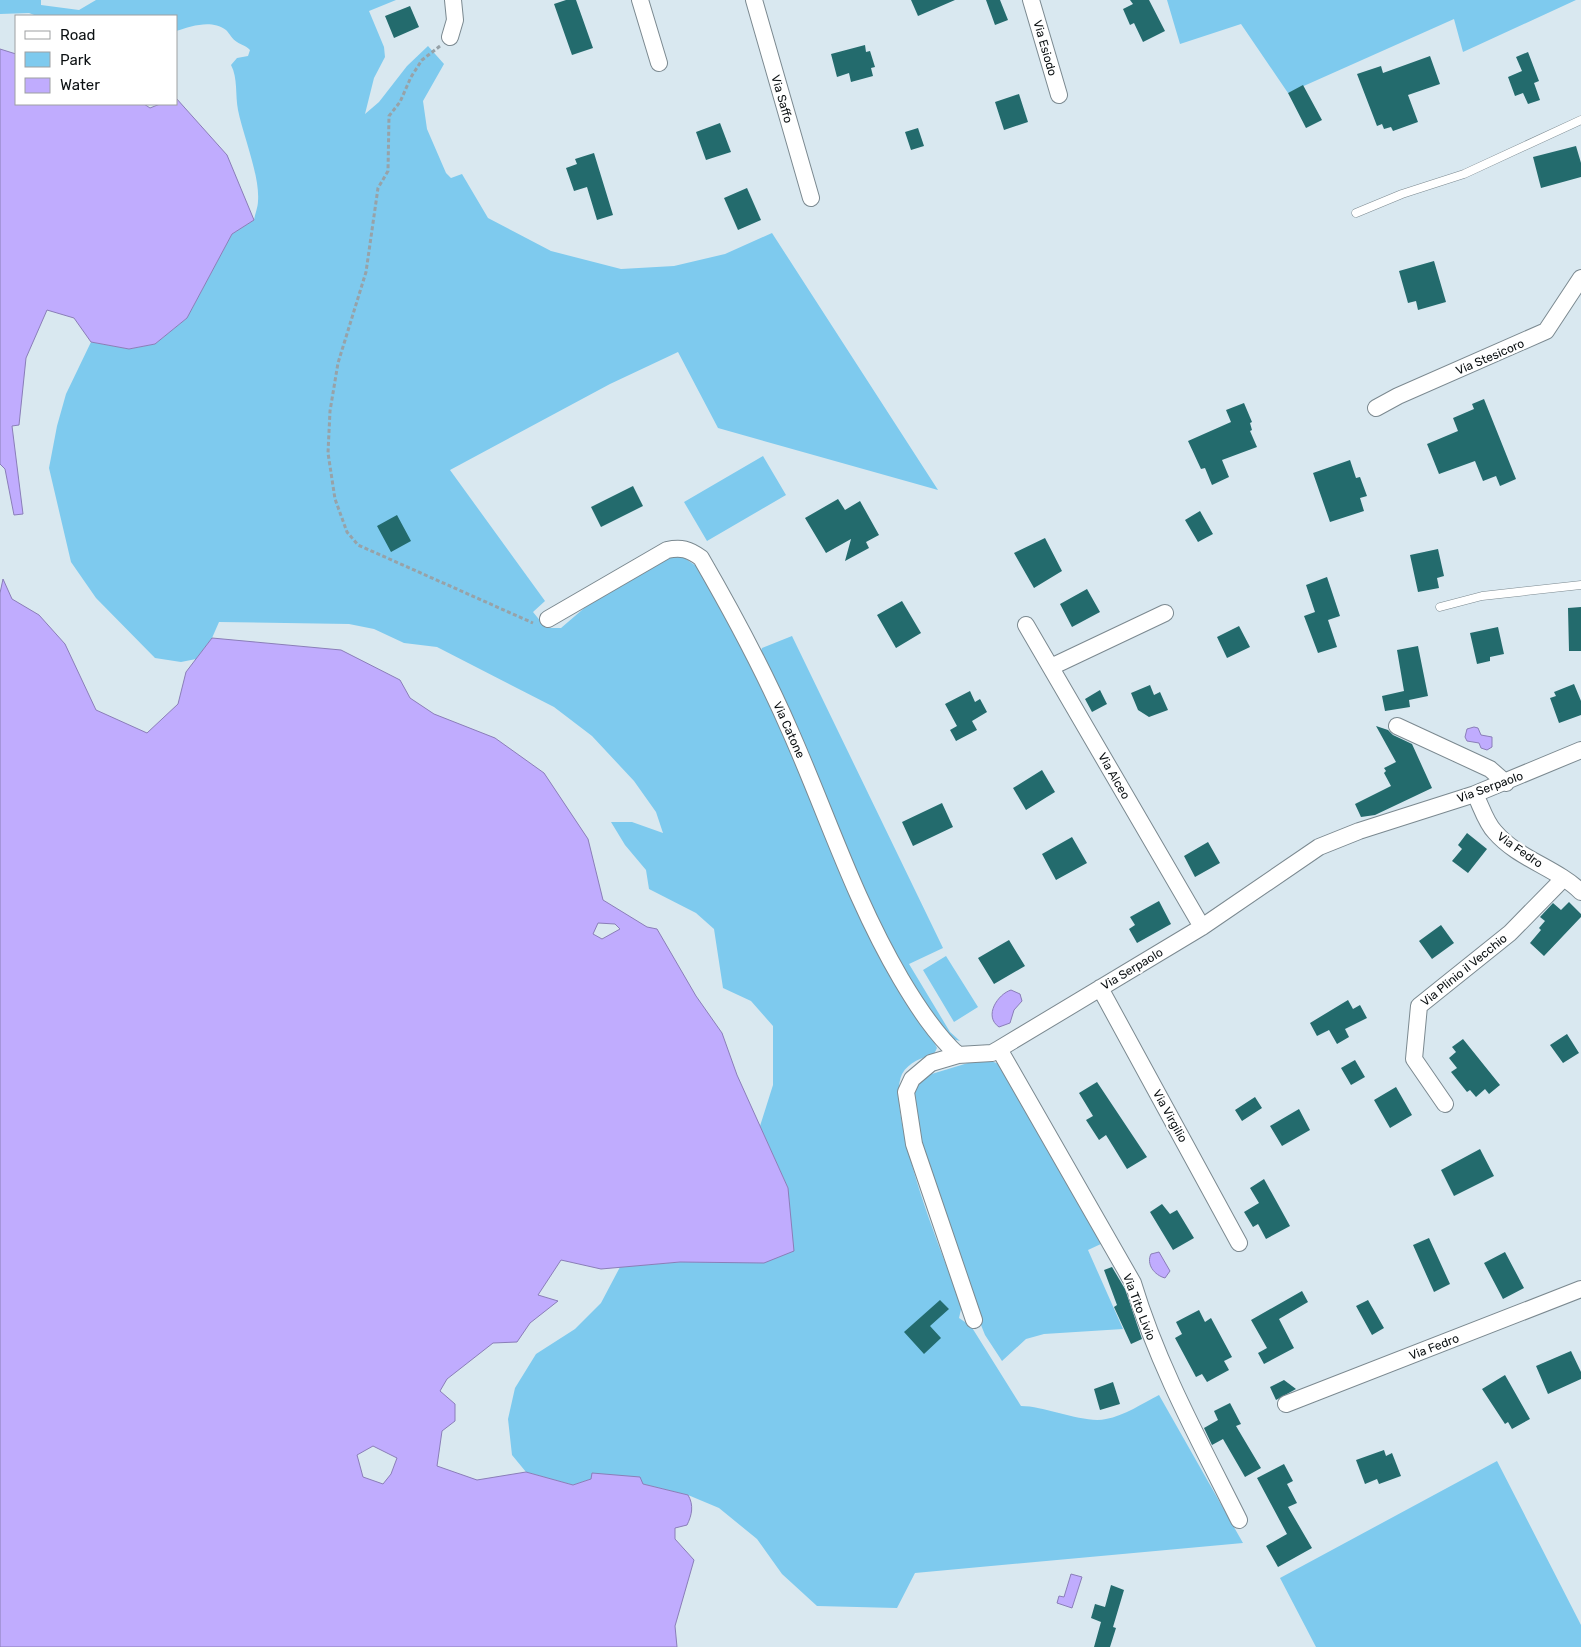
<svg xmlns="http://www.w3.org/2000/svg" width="1581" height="1647" viewBox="0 0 1581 1647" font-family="Rubik,sans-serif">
<rect width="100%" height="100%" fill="#d9e8f0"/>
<path fill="#7ecaee" d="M0 0H41V5L79 10 96 0H396L369 11 384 47 385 57 374 78 365 114 379 102 407 66 428 46 444 64 423 101 427 129 446 173 451 178 462 174 488 218 551 251 621 269 674 266 725 254 772 233 938 490 718 428 678 352 610 384 450 470 545 601 533 612 546 628H561L596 598 661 560 680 555 699 568 718 600 937 1048 934 1054C921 1058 909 1062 902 1074 884 1112 945 1263 962 1305L959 1318 971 1326 1021 1406C1046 1406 1084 1424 1106 1419 1124 1416 1143 1403 1159 1395L1243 1543 915 1573 897 1608 817 1606 782 1574 757 1539 719 1508 688 1495 643 1484 591 1479 573 1485 526 1472 512 1455 508 1419 515 1388 536 1354 575 1329 601 1303 620 1267 680 1262 788 1188 760 1126 773 1085V1026L751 1001 723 988 714 929 696 913 649 889 646 870 625 845 611 822H632L663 833 656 812 634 781 592 736 554 707 437 647 404 643 374 629 349 624 219 622 212 638 196 659 181 662 155 658 96 598 71 562 49 468 57 426 66 394 91 342 129 349 155 344 187 318 232 234 254 220C255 214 258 207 258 201 260 176 243 135 238 110 235 95 238 78 231 65L237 58 248 56 250 50C245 45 241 45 237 42 232 39 230 34 226 30 211 19 192 26 176 31V16H37L29 13 0 14Z
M1167 0H1576L1463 52 1454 19 1288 93 1241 24 1180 44Z
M763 456 786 495 707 541 684 502Z
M792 636 943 948 909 964 950 1032 960 1041 949 1038 883 939 760 654 762 648Z
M946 956 978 1007 954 1022 923 970Z
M991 1061 999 1064 1103 1243 1088 1250 1123 1329 1044 1334 1026 1339 1002 1361 985 1335 975 1310 918 1133 912 1095 916 1085 925 1076 968 1063Z
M1497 1461 1581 1625V1647H1316L1280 1578Z"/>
<path fill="#c0acfe" stroke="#8a7eb8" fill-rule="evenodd" d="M0 49 16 54V104H144L150 108 160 104H176V98L227 155 254 220 232 234 187 318 155 344 129 349 91 342 74 318 47 310 26 358 19 425 12 426 23 514 14 515 5 469 0 464Z
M3 579 12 599 39 615 65 644 96 710 147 733 178 704 186 672 212 638 341 650 400 680 410 698 434 714 495 738 544 773 588 839 603 900 647 927 657 929 696 996 722 1033 737 1075 788 1188 794 1251 764 1263 680 1262 601 1269 561 1260 538 1295 558 1301 530 1323 517 1342 493 1343 447 1379 440 1391 455 1404V1421L442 1431 437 1466 477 1480 526 1472 573 1485 591 1479 592 1473 640 1477 643 1484 688 1495C694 1505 692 1515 687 1525L675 1528V1539L694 1560 675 1626 677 1647H0V593ZM598 923 615 924 620 929 602 939 593 934ZM373 1446 397 1458 391 1474 383 1484 363 1477 357 1455Z
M1474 727 1478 728 1481 735 1492 737V747L1487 750 1481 748 1479 743 1467 741 1465 737 1467 729Z
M1011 990 1020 994 1022 1001 1014 1010 1010 1023 999 1027C983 1016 998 994 1011 990Z
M1159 1252 1170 1271 1165 1278C1154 1275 1146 1264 1151 1254Z
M1071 1574 1082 1577 1072 1608 1057 1603 1059 1596 1064 1597Z"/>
<path fill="#236b6d" d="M566 0H576L593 48 572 55 554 4Z
M911 0H955L918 16Z
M986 0H1000L1008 20 995 25Z
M1130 0H1149L1165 31 1143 42 1134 23 1130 25 1123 9 1133 4Z
M410 6 419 27 394 38 385 16Z
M865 45 866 52 870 51 875 67 871 68 873 76 851 82 849 73 837 77 831 54Z
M1528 52 1539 81 1534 83 1540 100 1528 104 1523 93 1515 96 1508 77 1522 71 1516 57Z
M1430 56 1440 84 1408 95 1418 122 1393 131 1391 127 1384 129 1382 124 1377 126 1357 74 1381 66 1383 73Z
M1303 85 1322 120 1306 128 1288 93Z
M1019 94 1028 122 1004 130 995 102Z
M720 123 731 152 706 160 696 132Z
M918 128 924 146 911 150 905 132Z
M1576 146 1581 163V177L1541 188 1533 157Z
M594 153 613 215 597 220 587 187 574 191 566 168 577 164 575 159Z
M747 188 761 220 738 230 724 198Z
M1434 261 1446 302 1418 310 1416 301 1408 303 1399 271Z
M1484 399 1516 479 1500 486 1496 476 1483 481 1475 461 1439 474 1427 444 1458 431 1453 418 1474 409 1472 404Z
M1244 403 1252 422 1250 423 1252 430 1250 431 1257 447 1222 460 1229 477 1212 485 1205 468 1201 469 1188 441 1231 422 1226 410Z
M1350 460 1356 478 1360 477 1367 496 1360 498 1364 511 1330 522 1313 473Z
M633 486 643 506 601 527 591 507Z
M838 499 845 510 860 501 879 535 866 542 869 548 845 561 851 539 826 553 805 518Z
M1200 511 1213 534 1198 542 1185 520Z
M397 515 411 541 391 552 377 526Z
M1045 538 1062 571 1034 588 1014 553Z
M1438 549 1444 576 1437 578 1439 588 1418 592 1410 555Z
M1327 577 1340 616 1328 620 1337 647 1318 653 1304 616 1315 612 1306 585Z
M1087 589 1100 612 1072 627 1060 604Z
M902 601 921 633 896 648 877 615Z
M1581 607V651H1569L1568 608Z
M1239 626 1250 647 1227 658 1217 637Z
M1498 627 1504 654 1490 657V661L1477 664 1470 633Z
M1418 646 1428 696 1409 700 1410 707 1385 711 1382 696 1404 691 1397 650Z
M1574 684 1581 701V715L1559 723 1550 698 1556 696 1554 692Z
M1150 685 1154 695 1160 692 1168 710 1149 717 1138 710 1131 693Z
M1100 690 1107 704 1092 712 1085 699Z
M970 691 975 702 980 699 987 712 972 721 977 730 956 741 950 730 957 726 945 704Z
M1376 726 1388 730 1393 735 1412 744 1432 788 1375 815 1361 817 1355 804 1391 786 1384 773 1386 771 1384 768 1396 762Z
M1042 770 1055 792 1026 810 1013 788Z
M942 803 953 827 913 846 902 822Z
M1467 833 1487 849 1468 873 1452 861 1462 849 1458 845Z
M1072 837 1087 863 1056 880 1042 854Z
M1208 842 1220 863 1195 877 1184 856Z
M1159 901 1171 924 1137 943 1129 929 1135 925 1130 917Z
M1569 902 1581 914V917L1544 956 1530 943 1541 930 1539 928 1545 921 1540 917 1553 903 1561 910Z
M1441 925 1454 943 1432 959 1419 941Z
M1009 940 1025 966 994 984 978 958Z
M1348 1000 1353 1009 1360 1005 1367 1018 1345 1029 1349 1037 1337 1044 1329 1030 1317 1036 1310 1023Z
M1567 1034 1579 1053 1563 1063 1550 1045Z
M1463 1039 1500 1085 1489 1094 1485 1089 1476 1097 1470 1090 1467 1092 1451 1072 1457 1068 1449 1058 1456 1052 1452 1047Z
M1355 1060 1365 1077 1351 1085 1341 1068Z
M1097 1082 1147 1157 1127 1169 1106 1135 1099 1140 1086 1120 1093 1116 1079 1093Z
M1396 1087 1412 1115 1390 1128 1374 1100Z
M1255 1097 1262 1108 1242 1121 1235 1110Z
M1299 1109 1310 1130 1282 1146 1270 1126Z
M1480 1149 1494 1176 1454 1196 1441 1170Z
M1264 1179 1290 1226 1266 1239 1258 1224 1253 1227 1244 1212 1259 1203 1250 1188Z
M1162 1204 1170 1214 1177 1210 1194 1238 1173 1250 1150 1212Z
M1429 1238 1450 1284 1434 1292 1413 1245Z
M1505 1252 1524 1288 1503 1299 1484 1263Z
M1112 1267 1125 1289 1142 1339 1131 1344 1114 1307 1117 1305 1104 1270Z
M1302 1291 1308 1302 1279 1319 1294 1348 1264 1364 1258 1353 1267 1348 1251 1320Z
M940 1300 949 1309 930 1326 941 1338 924 1354 904 1332Z
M1368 1300 1384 1328 1372 1335 1356 1306Z
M1199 1310 1205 1322 1211 1318 1232 1357 1224 1361 1229 1370 1207 1382 1202 1374 1196 1377 1175 1338 1182 1334 1176 1322Z
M1571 1351 1581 1372V1379L1548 1394 1536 1366Z
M1505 1375 1530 1419 1512 1429 1508 1422 1505 1424 1482 1389Z
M1284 1380 1296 1389 1276 1400 1270 1387Z
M1113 1382 1120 1404 1100 1410 1094 1389Z
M1230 1403 1241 1424 1236 1426 1261 1468 1245 1477 1223 1439 1212 1445 1204 1428 1218 1420 1214 1411Z
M1384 1450 1386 1456 1392 1453 1401 1476 1379 1484 1377 1479 1365 1484 1356 1460Z
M1284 1464 1293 1481 1287 1484 1297 1503 1288 1507 1312 1548 1278 1567 1266 1546 1287 1534 1257 1478Z
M1111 1585 1124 1590 1113 1627 1116 1628 1110 1647H1094L1101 1622 1091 1618 1095 1604 1105 1607Z"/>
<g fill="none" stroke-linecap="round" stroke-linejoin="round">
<defs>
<path id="lane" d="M1356 213 1402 194 1464 174 1581 120
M1440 607 1482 596 1581 585"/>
<path id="street" d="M640 0 659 63
M754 0 811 198
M1031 0 1059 95
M450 37 455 20 453 0
M1376 408 1398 396 1546 331 1581 278
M548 619 667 550C681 547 689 549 701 558 734 615 765 673 791 733 828 817 854 899 901 979 917 1006 935 1034 958 1055
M1026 625 1202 927
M1051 667 1165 613
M1397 726 1490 769 1506 783
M1475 794C1481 806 1486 823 1495 832 1518 859 1557 868 1581 892
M1100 988 1239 1243
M999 1049 1133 1283C1158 1366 1200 1442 1239 1520
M1445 1104 1414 1059 1419 1006 1510 933 1563 879
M974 1320 914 1144 906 1092 912 1079 931 1063 958 1055 992 1053 999 1049 1202 927 1319 847 1359 831 1475 794 1581 750
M1286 1404 1581 1289"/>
</defs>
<use href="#lane" stroke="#7b8990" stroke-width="9"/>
<use href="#street" stroke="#7b8990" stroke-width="18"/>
<path stroke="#97a2a8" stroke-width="3" stroke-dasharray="4 2.5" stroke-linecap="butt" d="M440 46 422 60 411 77 400 102 389 116 388 171 378 188 366 272 338 363 330 411 328 453 335 499 347 532 358 545 533 623"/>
<use href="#lane" stroke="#fff" stroke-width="8"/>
<use href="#street" stroke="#fff" stroke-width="16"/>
</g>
<g text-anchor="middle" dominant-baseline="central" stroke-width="4.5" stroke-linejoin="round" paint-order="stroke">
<g font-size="12" fill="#0c1113" stroke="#fff">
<text transform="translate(1045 48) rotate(74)">Via Esiodo</text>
<text transform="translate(782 99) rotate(74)">Via Saffo</text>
<text transform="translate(1490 357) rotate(-23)">Via Stesicoro</text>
<text transform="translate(789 730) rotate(66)">Via Catone</text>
<text transform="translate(1114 776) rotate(60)">Via Alceo</text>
<text transform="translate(1490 787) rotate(-20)">Via Serpaolo</text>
<text transform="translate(1520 850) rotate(35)">Via Fedro</text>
<text transform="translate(1132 969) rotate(-31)">Via Serpaolo</text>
<text transform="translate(1464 970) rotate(-39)">Via Plinio il Vecchio</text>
<text transform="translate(1170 1116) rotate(61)">Via Virgilio</text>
<text transform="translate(1139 1307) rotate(69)">Via Tito Livio</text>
<text transform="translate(1434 1347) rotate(-21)">Via Fedro</text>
</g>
</g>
<rect x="15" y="15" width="162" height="90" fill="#ffffff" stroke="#9ea0a1"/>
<rect x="25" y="31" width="25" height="8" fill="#ffffff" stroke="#9ea0a1"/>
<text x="60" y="40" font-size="15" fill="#0c1113">Road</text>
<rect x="25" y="52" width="25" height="15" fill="#7ecaee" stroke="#9ea0a1"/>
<text x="60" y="65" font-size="15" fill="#0c1113">Park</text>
<rect x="25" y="78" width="25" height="15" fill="#c0acfe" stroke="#9ea0a1"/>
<text x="60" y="90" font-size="15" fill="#0c1113">Water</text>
</svg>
